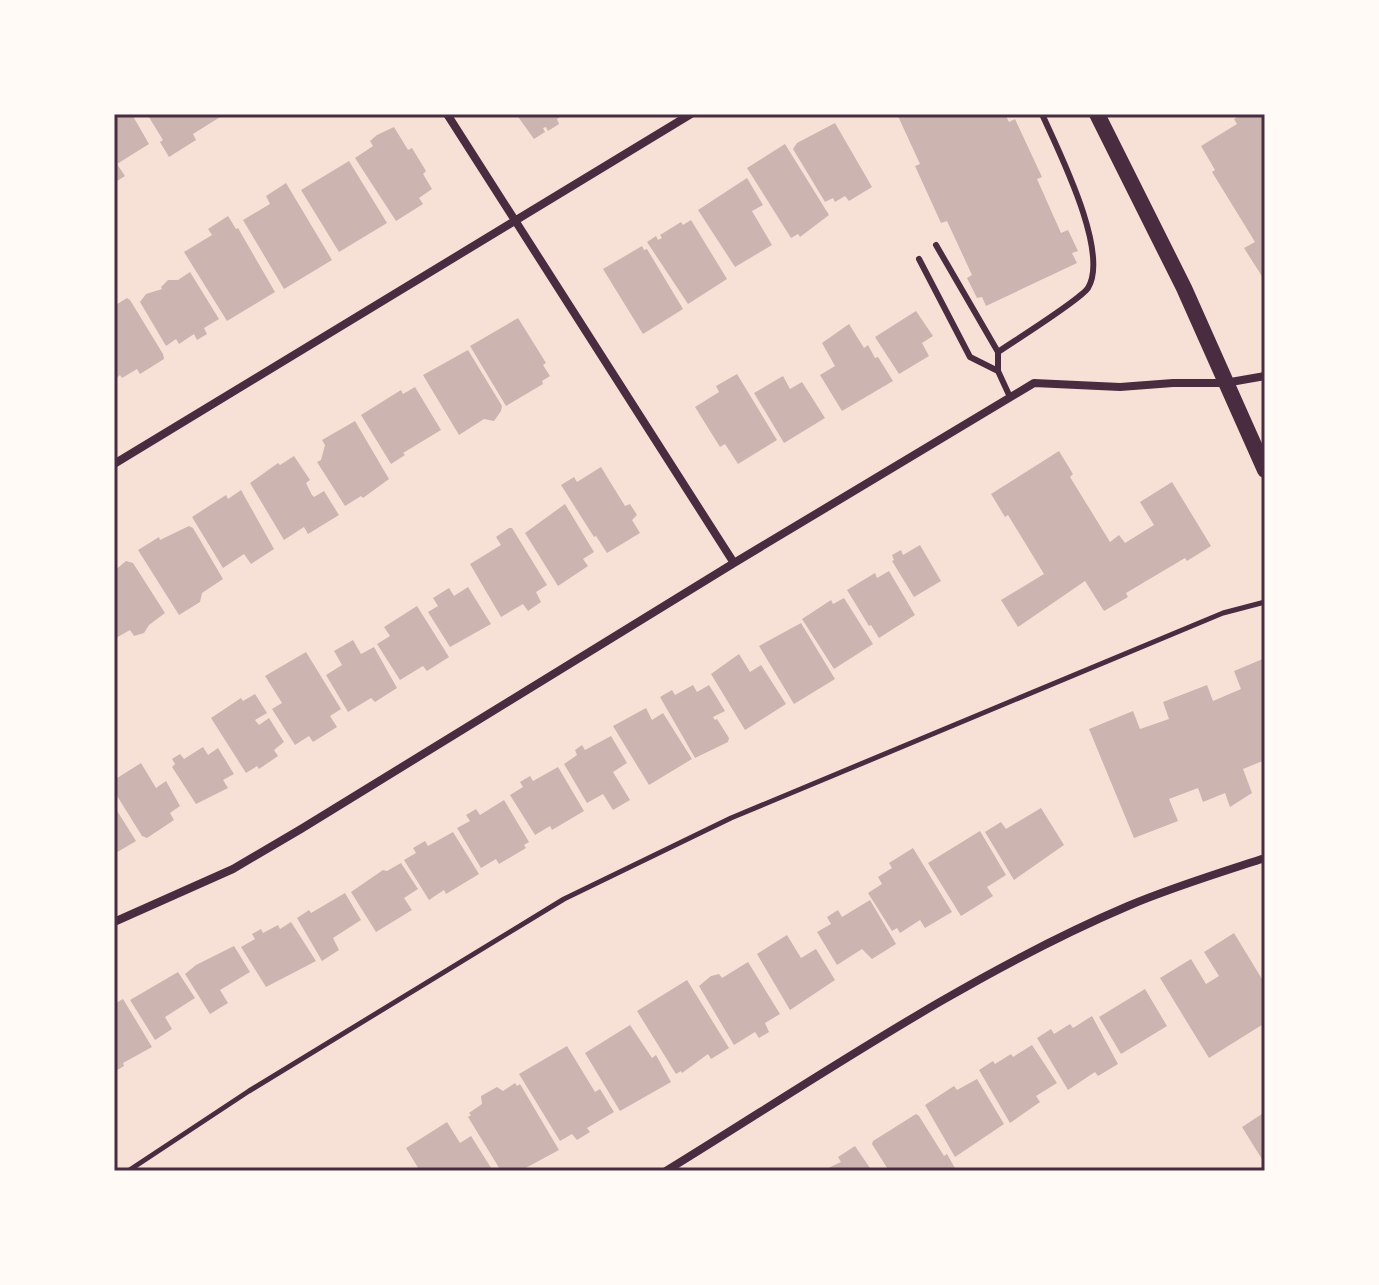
<svg xmlns="http://www.w3.org/2000/svg" width="1379" height="1285" viewBox="0 0 1379 1285" font-family="'Libre Baskerville',serif">
<rect width="100%" height="100%" fill="#f7e1d7"/>
<path fill="#ccb4b1" d="M114 114H136L134 118 149 144 117 164 125 176 114 183Z
M147 114H225L193 134 196 140 169 157 160 142 163 140Z
M516 114H558L560 117 557 119 559 124 548 131 546 127 543 128 545 132 534 139Z
M897 114H1005L1009 122 1015 119 1042 177 1037 179 1061 233 1068 230 1078 251 1072 253 1077 263 986 306 982 297 977 298 967 278 972 275 947 221 941 223 915 166 920 164Z
M1242 114H1265V281L1244 248 1255 242 1212 172 1215 170 1201 146 1237 124 1234 119Z
M835 123 872 187 849 201 845 196 835 202 833 198 825 202 793 149 797 143Z
M394 127 408 150 412 148 426 171 423 174 432 189 419 198 423 204 396 221 355 158 373 146 370 141 377 135Z
M785 144 829 215 800 237 798 234 791 238 747 168Z
M349 161 387 223 339 252 301 190Z
M747 178 763 205 752 211 772 245 735 267 698 210Z
M286 183 332 260 284 289 243 220 270 204 266 196Z
M228 216 236 229 238 228 275 292 227 321 184 252 212 235 208 229Z
M691 220 727 279 688 304 647 242 656 236 658 240 662 238 660 235 681 222 683 225Z
M642 246 644 250 647 249 683 309 643 334 603 269Z
M190 272 219 319 204 328 207 334 197 340 194 334 179 344 176 339 166 346 140 302 146 294 162 289 161 287 168 280H178Z
M127 298 130 300 163 354 164 359 140 374 137 369 122 378 120 375 114 380V306Z
M916 311 933 336 922 343 929 356 899 374 875 337Z
M518 318 546 363 543 365 550 376 542 381 543 384 506 406 470 346Z
M849 324 864 348 868 345 875 358 878 357 893 381 842 411 820 375 835 366 822 343Z
M468 350 502 406 501 411 494 421 484 419 459 435 423 375Z
M737 374 777 440 738 464 725 444 720 447 695 407 719 392 716 386Z
M783 376 790 389 802 382 825 418 784 443 754 393Z
M415 387 441 430 403 453 405 455 391 464 361 415 401 390 403 394Z
M355 421 389 479 363 498 361 496 345 506 317 462 321 460 325 445 322 440Z
M1059 451 1073 474 1070 477 1110 542 1119 535 1125 543 1154 525 1140 502 1172 482 1211 546 1187 561 1185 558 1126 593 1128 597 1104 611 1085 581 1018 627 1001 600 1044 574 1008 515 1005 517 991 494Z
M294 456 310 480 306 483 312 495 314 497 324 491 339 515 308 534 304 527 284 540 250 483 278 463 280 465Z
M601 467 625 506 630 504 637 515 632 520 640 533 607 553 596 536 594 537 561 485 574 477 577 482Z
M241 490 274 549 251 564 244 554 223 568 192 517 226 495 228 499Z
M565 504 594 552 583 559 588 566 558 586 525 533Z
M189 526 193 528 223 579 202 593 200 602 179 615 138 550 159 537 160 540Z
M509 528H512L547 585 536 592 541 602 528 611 523 604 501 617 470 564 501 545 496 537Z
M920 545 941 581 914 597 892 561 894 560 892 555 901 550 903 555Z
M126 561 133 563 165 613 149 625 144 633 134 636 130 630 114 639V571Z
M889 571 915 615 879 638 871 625 869 626 847 590 875 573 877 578Z
M468 587 491 624 450 647 428 612 438 606 433 598 449 588 454 596Z
M844 598 873 644 834 669 802 619 831 600 833 604Z
M417 606 449 657 427 671 423 666 400 680 377 644 390 636 384 627Z
M801 623 835 679 794 704 759 646Z
M353 640 361 654 374 647 397 688 375 702 371 698 348 712 326 675 342 665 334 651Z
M306 652 341 709 330 716 337 727 313 742 309 736 295 745 272 709 282 703 265 676Z
M739 654 750 672 761 665 786 704 745 730 711 674Z
M1265 658V760L1243 769 1252 793 1230 807 1225 793 1203 802 1198 788 1169 799 1178 821 1134 838 1089 729 1133 711 1140 729 1169 719 1163 702 1207 685 1213 701 1241 689 1234 671Z
M693 685 697 692 709 685 725 711 713 717 715 720 717 719 729 738 728 742 695 758 660 697 672 690 675 695Z
M255 694 267 713 255 720 259 725 269 718 284 742 274 750 278 756 259 769 257 766 246 773 211 718 241 698 243 701Z
M646 708 652 720 663 713 692 759 649 785 613 726Z
M611 736 627 763 613 772 630 800 613 810 603 794 587 803 564 764 577 755 575 750 582 745 585 750Z
M203 747 208 755 218 748 234 774 223 780 228 788 196 804 172 767 175 764 172 759 180 754 184 759Z
M141 763 156 788 166 781 180 806 170 813 174 820 147 838 142 836 114 791V780Z
M558 767 584 811 552 830 550 826 535 835 510 795 523 787 520 782 530 776 533 781Z
M504 800 529 842 524 845 526 848 499 864 496 859 481 868 457 828 470 821 466 815 476 809 480 815Z
M114 806 136 841 114 854Z
M1041 808 1064 845 1014 880 985 832 1001 822 1006 829Z
M980 831 1006 875 987 887 993 896 961 916 928 863Z
M453 832 479 874 446 894 444 890 429 900 404 860 416 853 413 848 425 841 428 846Z
M913 848 952 912 925 928 920 920 900 933 897 928 892 931 868 893 882 884 878 877 892 868 889 863Z
M401 863 418 889 404 898 412 910 376 932 351 892 383 870 387 871Z
M345 893 361 920 333 938 339 950 322 961 297 918 309 910 311 913Z
M870 900 896 944 872 959 862 949 837 965 817 932 831 924 827 917 838 910 842 917Z
M291 922 316 961 266 987 241 947 255 939 252 934 261 929 263 933 278 925 280 929Z
M1234 933 1265 984V1023L1209 1058 1160 978 1191 959 1206 984 1219 976 1204 952Z
M787 935 801 958 816 949 835 980 790 1010 757 954Z
M234 946 250 972 220 990 228 1003 210 1014 185 974 196 965Z
M748 962 780 1014 765 1023 769 1032 759 1038 755 1032 734 1045 699 986 711 976 719 974 722 978Z
M178 972 195 998 165 1017 172 1029 155 1040 130 1000Z
M687 980 729 1048 711 1059 708 1054 682 1073 681 1071 676 1074 637 1011Z
M1145 989 1167 1026 1121 1054 1099 1017Z
M123 999 152 1047 123 1063 124 1066 114 1072V1004Z
M1092 1016 1118 1064 1098 1076 1095 1072 1068 1090 1037 1038 1051 1029 1054 1034 1070 1024 1073 1028Z
M630 1025 652 1058 656 1055 671 1082 620 1111 585 1053Z
M1032 1045 1057 1083 1036 1096 1040 1102 1010 1123 979 1070 993 1061 995 1064 1011 1054 1013 1057Z
M567 1046 595 1092 600 1089 614 1112 587 1128 590 1132 577 1140 572 1134 560 1141 519 1074Z
M977 1079 1004 1124 955 1157 925 1105 954 1086 957 1090Z
M515 1083 517 1086 520 1084 559 1150 520 1171H501L468 1117 471 1115 469 1113 482 1104 481 1096 497 1087 503 1091Z
M1265 1112V1164L1242 1127Z
M916 1114 919 1116 944 1156 947 1154 956 1170 889 1171 872 1144 873 1141Z
M447 1122 460 1143 471 1136 493 1171H420L406 1148Z
M855 1146 872 1171H822L841 1162 838 1157Z"/>
<g fill="none" stroke-linecap="round" stroke-linejoin="round">
<path stroke="#4a2c40" stroke-width="5" d="M128 1171 249 1091 564 899 731 818 1223 613 1265 602"/>
<path stroke="#4a2c40" stroke-width="6" d="M936 245 998 352
M919 259 970 357 998 371
M1010 397 998 371V352C1014 341 1080 300 1088 288 1110 252 1058 150 1042 114"/>
<path stroke="#4a2c40" stroke-width="8" d="M447 114 734 563
M114 464 691 114
M114 922 233 869 301 829 734 563 1034 383 1120 387 1173 383H1225L1265 376
M666 1171C814 1080 968 974 1128 906 1173 887 1219 873 1265 858"/>
<path stroke="#4a2c40" stroke-width="16" d="M1097 114 1184 288 1265 470"/>
</g>
<rect width="1379" height="1285" fill="none" stroke="#fffaf5" stroke-width="232"/>
<rect x="116" y="116" width="1147" height="1053" fill="none" stroke="#4a2c40" stroke-width="3"/>
</svg>
